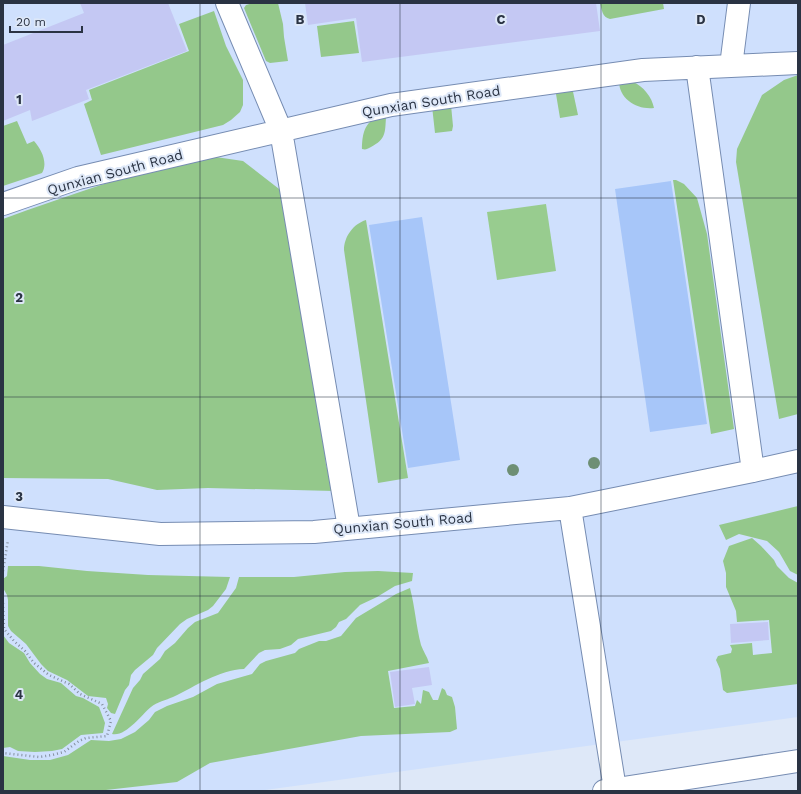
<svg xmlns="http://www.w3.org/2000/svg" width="801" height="794" viewBox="0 0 801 794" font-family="'Work Sans',sans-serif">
<rect width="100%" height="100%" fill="#dee8f8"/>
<path fill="#cfe0fd" d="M3 3H798V717L258 791H3Z"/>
<path fill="#98cc8f" d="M546 204 556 271 497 280 487 212Z"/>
<path fill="#94c88b" d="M253 3H278L283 24 284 37 288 61 270 63 266 61 244 8 246 5Z
M600 3H663L664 9 610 19C602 17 602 10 600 3Z
M214 11 226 46 243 80V105L240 112 231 120 223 125 101 155 84 104 92 100 89 90 189 51 179 24Z
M354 21 359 53 321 57 317 26Z
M798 75V414L779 419 736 162 737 149 762 95 784 80Z
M619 81C624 82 629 81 633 82 643 86 652 97 654 108 637 110 619 99 619 81Z
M572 87 578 115 560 118 555 88Z
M451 105 453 126 452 131 435 133 432 106Z
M386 117C385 133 386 139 371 147 367 149 366 150 362 149 362 140 363 125 373 120 376 118 382 118 386 117Z
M17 121 27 144 34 141C42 150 48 163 42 173L3 186V126Z
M202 155 243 161 283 192 316 365 326 465 334 491 208 488 157 490 108 479 3 478V219C69 195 134 173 202 155Z
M673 180H676L684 184 697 198 707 234 734 429 711 434Z
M366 220 408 478 378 483 344 250C344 237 353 224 366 220Z
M798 506V575L790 571 779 552 767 541 739 534 726 540 719 525Z
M752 538 761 546 774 560 777 566 789 578 798 583V684L727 693 723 690 720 669 716 660 718 656 731 653 732 649 730 645 752 643 753 655 772 653 769 620 737 622 736 611 726 587V573L723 561 729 546Z
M8 566H39L87 571 148 575 230 577 226 589 213 606 208 610 187 619 180 624 157 648 153 655 135 670 131 675 129 685 125 690 115 714 111 713 107 708 108 704 106 698 88 696 67 680 48 671 41 664 26 644 11 631 8 626V600L7 595 3 588V579L7 576Z
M378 571 413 573 412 581 395 586 377 597 360 605 346 619 339 622 336 627 331 631 298 639 291 645 280 649 265 650 259 653 244 669C219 670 196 686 173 697 166 700 157 702 151 707 141 715 126 737 112 734L133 688 140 680 143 674 160 659 165 651 175 643 188 628 195 622 218 613 236 588 239 577H294L345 572Z
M410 588C415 607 416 626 421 645 423 651 427 656 429 663L388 671 394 708 415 706 417 700 421 704 423 690 429 692 433 700H438L442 688 445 690 447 695 452 697 455 707 457 729 450 732 361 736 210 763 177 782 97 791H3V756L30 760H50L68 755 91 740 109 741 121 739 135 732 149 720 155 712 167 706 193 697 217 684 252 674 260 664 266 661 295 653 299 649 319 641H326L341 636 356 618 396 594Z
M3 635 9 643 24 653 30 663 40 674 47 679 61 683 76 696 83 698 99 707 105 723 103 733 81 735 62 749 52 751 35 752 18 751 10 747 3 748Z"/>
<path fill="#a7c6f9" d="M671 181 707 424 650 432 615 189Z
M422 217 460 460 408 468 369 225Z"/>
<path fill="#c4c8f3" d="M80 3H168L187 51 86 90 89 99 32 121 30 110 3 121V45L84 13Z
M305 3H596L600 31 362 62 356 18 308 25Z
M768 622 769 640 731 643 730 624Z
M429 667 432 685 412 688 415 704 395 707 390 672Z"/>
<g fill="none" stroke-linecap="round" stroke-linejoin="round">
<defs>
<path id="minor" d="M227 3 281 131 349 528
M731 66 739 3
M697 67 753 471
M3 204 78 178 391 105 643 70 798 63
M570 508 615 789
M3 517 160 534 314 532 570 508 753 471 798 461"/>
<path id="major" d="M604 791 798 761"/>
</defs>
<use href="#minor" stroke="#768cb2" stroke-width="24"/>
<use href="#major" stroke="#768cb2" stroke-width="24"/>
<path stroke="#858f9f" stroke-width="2.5" stroke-dasharray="1 3" stroke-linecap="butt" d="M3 571 8 540
M3 603 4 629 14 641 25 651 34 663 49 675 69 684 80 694 102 704 111 721 107 736 86 738 79 741 64 752 52 755 39 757 3 753"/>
<use href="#minor" stroke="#fff" stroke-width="22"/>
<use href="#major" stroke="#fff" stroke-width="22"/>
</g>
<g fill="#6e8f74">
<circle cx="594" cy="463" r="6"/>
<circle cx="513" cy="470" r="6"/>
</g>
<path fill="none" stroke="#2a3343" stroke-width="1" stroke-opacity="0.55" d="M200 3V791M400 3V791M601 3V791M3 198H798M3 397H798M3 596H798"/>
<g text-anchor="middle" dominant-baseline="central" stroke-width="4" stroke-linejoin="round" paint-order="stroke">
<g font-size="14" fill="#2a3343" stroke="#dee8f8">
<text transform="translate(431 101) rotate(-9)">Qunxian South Road</text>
<text transform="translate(115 172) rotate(-15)">Qunxian South Road</text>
<text transform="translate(403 523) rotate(-5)">Qunxian South Road</text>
</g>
</g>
<g font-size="13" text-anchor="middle" font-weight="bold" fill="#2a3343" stroke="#dee8f8" stroke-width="4" stroke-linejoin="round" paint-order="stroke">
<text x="300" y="24">B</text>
<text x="501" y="24">C</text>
<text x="701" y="24">D</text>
<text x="19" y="104">1</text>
<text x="19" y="302">2</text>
<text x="19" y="501">3</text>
<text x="19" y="699">4</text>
</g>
<rect width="801" height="794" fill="none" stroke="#2a3343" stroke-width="8"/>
<path d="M10 26v6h72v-6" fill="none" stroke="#2a3343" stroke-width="2"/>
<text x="16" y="26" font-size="12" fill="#2a3343" stroke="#dee8f8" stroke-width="3" paint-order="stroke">20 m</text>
</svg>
